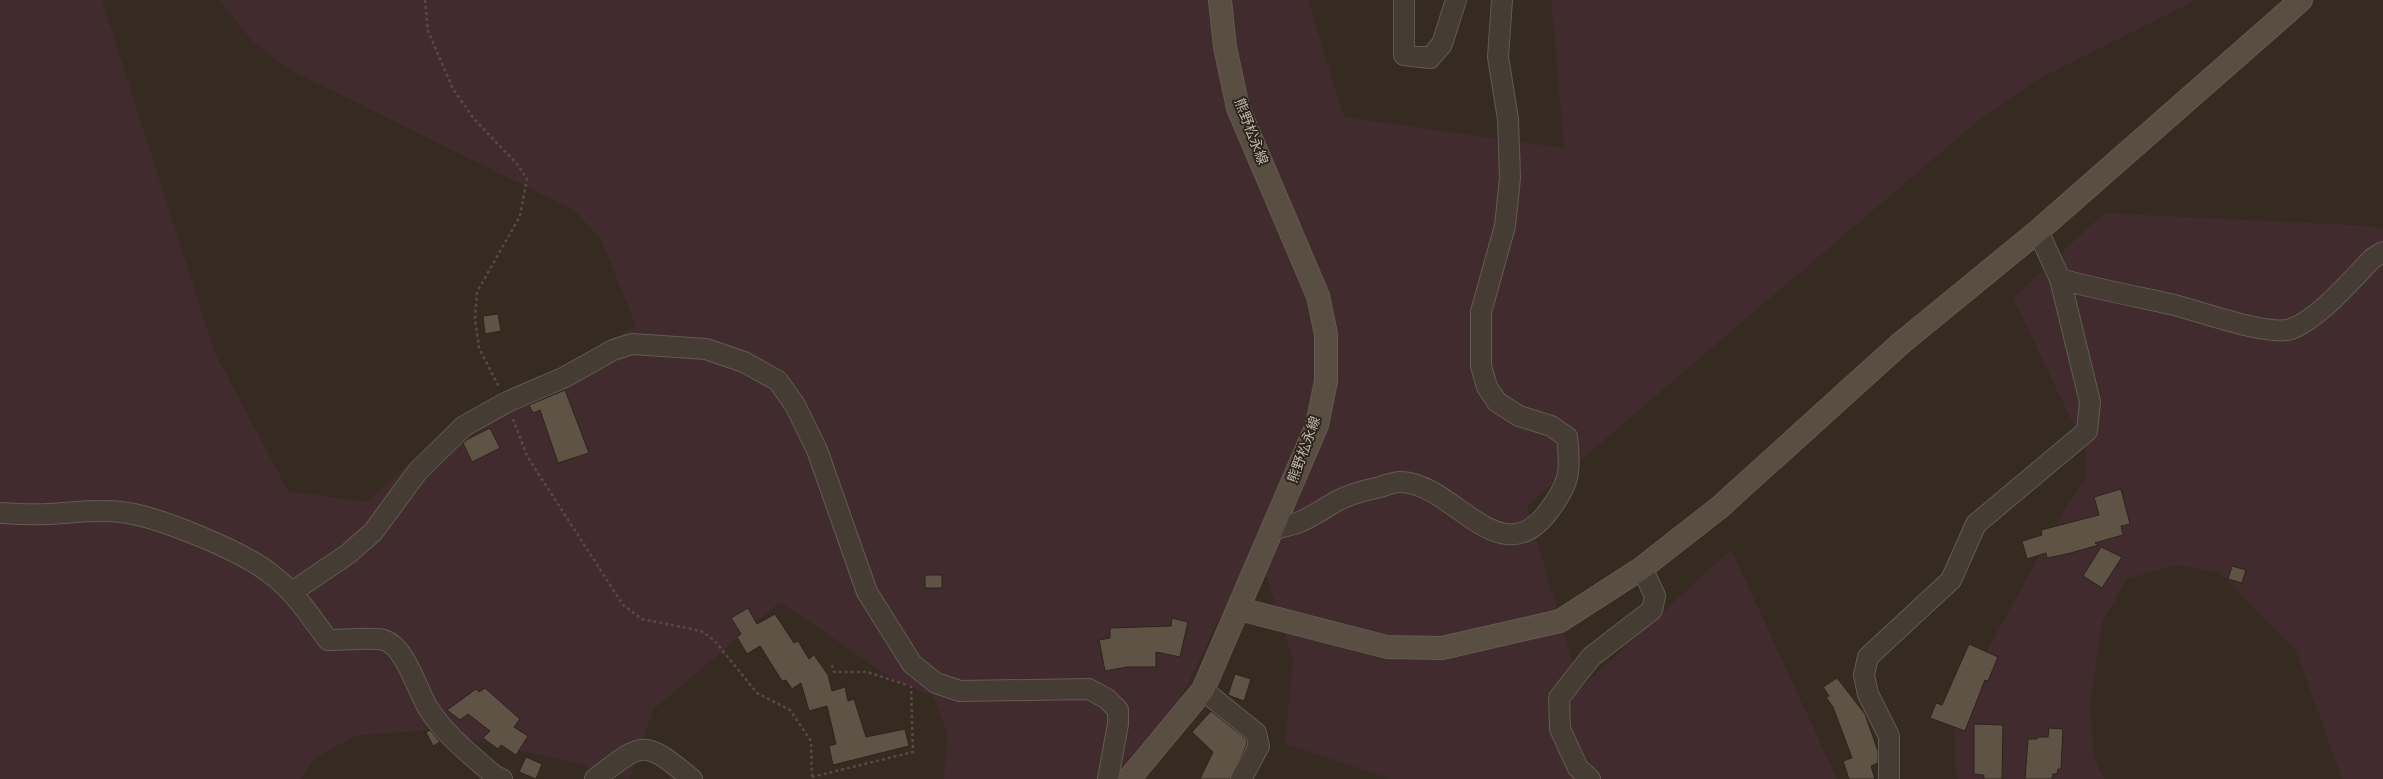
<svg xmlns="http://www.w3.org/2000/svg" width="2383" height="779" viewBox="0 0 2383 779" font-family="Overpass,'Noto Sans JP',sans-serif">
<rect width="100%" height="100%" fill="#352b20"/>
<path fill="#412b2e" d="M0 0H102L215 353 288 491 366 502 460 420 636 326 601 240 575 211 290 70 252 41 219 0H1308L1344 117 1564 148 1551 0H2196L2038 79 1973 125 1527 506 1580 689 1731 549 1837 779H1390L1285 744 1293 659 1256 545 1169 722 1121 779H944L947 731 933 696 893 679 780 602 654 709 629 779 575 763 430 730 355 736 315 758 301 779H0Z
M2104 213 2373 226 2383 229V779H2342L2296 651 2220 573 2176 565 2127 579 2102 623 2090 707 2095 760 2104 779H1958L1955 771 1954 710 2065 509 2086 478V451L2013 298Z"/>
<path fill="#5f5346" stroke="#2c241b" d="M498 314 501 331 485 334 483 316Z
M565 390 589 453 558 463 540 410 533 413 529 405Z
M490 428 500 448 472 462 463 443 468 439Z
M2121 489 2130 524 2121 526 2123 535 2095 543 2099 545 2067 554 2047 558 2046 553 2027 559 2022 541 2042 535 2041 530 2099 515 2094 497Z
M2101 547 2122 557 2102 588 2083 576Z
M2232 566 2246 570 2242 583 2228 579Z
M925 575H942V588H925Z
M748 608 757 624 775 614 794 643 798 641 809 659 814 655 828 675 832 691 845 687 848 701 854 699 866 737 905 729 909 746 833 765 829 746 836 744 827 706 809 711 801 683 792 689 786 680 782 681 760 646 747 654 737 637 741 634 731 618Z
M1172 618 1188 622 1180 657 1156 652V667H1127L1105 671 1099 640 1110 638V628L1171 626Z
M1969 644 1998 657 1988 681 1985 680 1965 731 1930 718 1936 703 1942 705Z
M1235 674 1251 679 1244 701 1228 695Z
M1837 678 1865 714 1878 751V763L1871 766 1875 779H1849L1843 761 1852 758 1833 707 1826 697 1829 696 1823 687Z
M485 688 520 719 514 727 528 736 516 755 501 745 498 749 483 738 490 731 468 714 460 720 447 710 476 689 479 692Z
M1211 711 1246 739 1247 744 1230 779H1200L1213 752 1192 732Z
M1974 724 2003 725 2002 779H1984V775L1974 774Z
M2049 728 2063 729 2061 769H2058L2057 774H2053L2052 779H2025L2028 739H2037L2038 737H2048Z
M430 730 440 742 433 746 426 732Z
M526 757 542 764 536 779 519 772Z"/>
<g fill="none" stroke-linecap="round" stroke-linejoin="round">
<defs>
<path id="street" d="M1404 0V55L1430 58 1442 44 1456 0
M2060 279C2097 289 2133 296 2170 304 2197 310 2268 337 2291 329 2319 319 2352 279 2373 258L2383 252
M0 513C16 514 32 515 48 514 73 513 96 509 121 512 158 516 242 551 271 574 294 591 311 617 328 640 342 640 372 637 384 640 405 646 417 690 428 708 445 735 471 755 495 776L502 779
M1274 529C1281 527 1290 526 1297 523 1311 518 1324 508 1337 501 1350 494 1366 490 1380 487 1386 485 1394 482 1400 482 1453 482 1499 576 1548 512 1570 483 1571 472 1567 437L1551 426 1519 416 1497 402 1487 387 1481 366V312L1505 226 1510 178 1508 119 1498 57 1502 0
M292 592 348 554 373 532 418 471 464 426 507 402 565 377 613 350 632 344 706 349 744 362 778 381 795 405 817 450 867 592 912 664 936 683 960 691 1089 689 1107 699 1118 710V724L1108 779
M1203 690 1256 733 1259 746 1241 779
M595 779C644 741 643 739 692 779
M1590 779 1578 768 1560 729 1559 698 1591 657 1652 610 1655 596 1642 568
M1889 779V736L1868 694 1864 675 1868 657 1951 580 1976 524 2087 431 2090 402 2060 279 2038 231"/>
<path id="secondary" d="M1239 609 1387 647 1442 648 1560 621 1642 568 1720 507 1900 344 2038 231 2301 0
M1129 779 1203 690 1317 425 1326 381V334L1318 296 1238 108 1225 47 1220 0"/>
</defs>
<use href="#street" stroke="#635b51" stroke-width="22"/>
<use href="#secondary" stroke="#635b51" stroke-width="24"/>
<path stroke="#5a4846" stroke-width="2.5" stroke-dasharray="3 3" stroke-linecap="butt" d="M425 0 428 31 453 89 474 119 518 165 527 179 520 216 477 292 475 319 479 348 499 387
M513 419 527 456 623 605 642 619 701 631 714 640 757 693 790 710 811 741 812 777 810 779
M832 665 834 672H867L907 685
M812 777 913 752 911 686"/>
<use href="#street" stroke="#453d33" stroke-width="20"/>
<use href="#secondary" stroke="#584e41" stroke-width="22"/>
</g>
<g text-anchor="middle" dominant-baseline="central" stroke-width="3.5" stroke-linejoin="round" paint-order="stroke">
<g font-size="14" fill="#c2b9ad" stroke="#2a2219">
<text transform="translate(1250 132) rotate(69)">熊野松永線</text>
<text transform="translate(1305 450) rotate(-70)">熊野松永線</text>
</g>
</g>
</svg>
